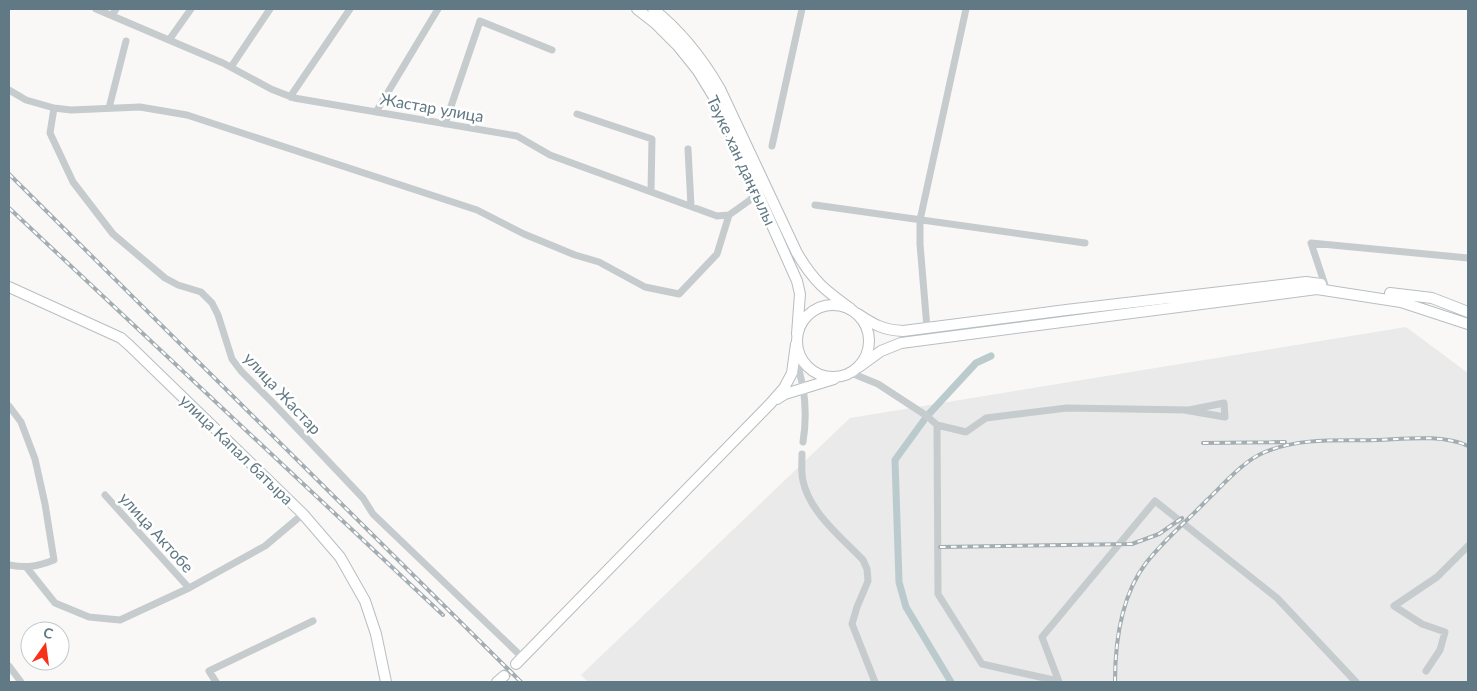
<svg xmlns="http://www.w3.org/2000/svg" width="1477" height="691" viewBox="0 0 1477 691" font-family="Lato,sans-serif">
<rect width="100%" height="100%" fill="#f9f8f6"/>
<path fill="#e9eae9" d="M1406 327 1468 373V682H588L581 675 850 418Z"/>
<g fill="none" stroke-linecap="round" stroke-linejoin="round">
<path stroke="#bbcbcd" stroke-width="7" d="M951 682 906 607 899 582 895 460 927 416 976 363 991 356"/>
<path stroke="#d3d8da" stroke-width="10" stroke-dasharray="10 5" stroke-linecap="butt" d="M504 676 516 664"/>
<defs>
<path id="secondary" d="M9 287 121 338 130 346 303 514 340 557 365 601 376 634 386 682
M1390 293 1432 298 1468 312
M858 314C874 325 884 330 903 331L1066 310 1306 282 1321 284
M859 367 881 351 901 343 1317 289 1401 302 1468 324"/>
<path id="primary" d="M637 9 655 23 678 46 698 71 717 102 797 281 800 294 797 334
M653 9C681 31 702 58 720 89L797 253C814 282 825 290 851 309
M797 341a36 36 0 1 1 72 0a36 36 0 1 1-72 0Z
M777 399 785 394 834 379
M516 664 770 404 784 388 792 373 796 344
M497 682 504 676"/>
</defs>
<use href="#secondary" stroke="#b7bfc3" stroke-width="12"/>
<use href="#primary" stroke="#b6bdc0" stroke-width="12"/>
<path stroke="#c6cbce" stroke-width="7" d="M96 9 223 63 271 89 294 98 517 136 550 155 717 216 729 215 750 200 758 191
M112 15 116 9
M169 40 191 9
M231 67 270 9
M9 90 26 100 54 108 71 110 140 107 187 115 477 210 524 234 575 255 599 262 645 287 679 294 717 254 729 215
M290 97 350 9
M54 108 50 133 73 182 113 234 165 278 178 285 201 292 212 303 218 315 232 359 241 371 273 403 363 498 373 514 522 657
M109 108 126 41
M376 112 438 9
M577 114 652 139 651 191
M445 124 480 21 552 50
M772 146 802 9
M688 149 691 206
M815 205 1085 243
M1325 285 1311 243 1468 258
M927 328 920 244V220L966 9
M798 356C797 367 801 377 803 387 806 406 806 424 803 442
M851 373 878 384 927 416 937 425 938 594 982 664 1058 681
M9 406 21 422 35 459 45 504 54 560C36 567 27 568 9 565
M937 425 966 432 986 418 1067 408 1189 410 1224 403 1225 417 1184 410
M802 454C802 463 801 472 803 481 810 513 842 538 863 560L867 569 868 581 857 607 852 624 875 682
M105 495 189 588
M27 568 55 603 89 617 120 620 189 588 265 546 303 514
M9 666 21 682
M1426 671 1440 650 1445 632 1422 624 1394 606 1437 577 1468 546
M216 682 209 671 313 621
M1059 682 1042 637 1155 501 1277 598 1356 682"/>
<use href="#secondary" stroke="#fff" stroke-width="10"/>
<use href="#primary" stroke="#fff" stroke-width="10"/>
<defs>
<path id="rail" d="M9 174 521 682
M9 208 443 615
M1203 443 1285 442
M940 547 1132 544 1159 534 1182 518
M1115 682C1115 642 1121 596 1146 563 1164 540 1187 521 1207 500 1224 484 1243 461 1265 452 1301 437 1341 441 1378 440 1405 439 1443 434 1468 446"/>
</defs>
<use href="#rail" stroke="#a3adb2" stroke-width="4"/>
<use href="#rail" stroke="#fff" stroke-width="2" stroke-dasharray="5.5" stroke-linecap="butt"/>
</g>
<g text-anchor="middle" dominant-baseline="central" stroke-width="5" stroke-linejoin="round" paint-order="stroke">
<g font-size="16" fill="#607984" stroke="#fff">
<text transform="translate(432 107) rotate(10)">Жастар улица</text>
<text transform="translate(742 160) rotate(65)">Тәуке хан даңғылы</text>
<text transform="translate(283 393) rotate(47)">улица Жастар</text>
<text transform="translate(237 449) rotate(44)">улица Капал батыра</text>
<text transform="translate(157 532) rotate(48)">улица Актобе</text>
</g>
</g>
<rect width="1477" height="691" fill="none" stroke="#607984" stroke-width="20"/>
<g transform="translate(45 646) rotate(14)"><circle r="24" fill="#ffffff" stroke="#bfc9ce"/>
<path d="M0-4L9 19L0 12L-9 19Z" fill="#f63218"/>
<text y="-8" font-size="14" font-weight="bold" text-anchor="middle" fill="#607984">С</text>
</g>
</svg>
